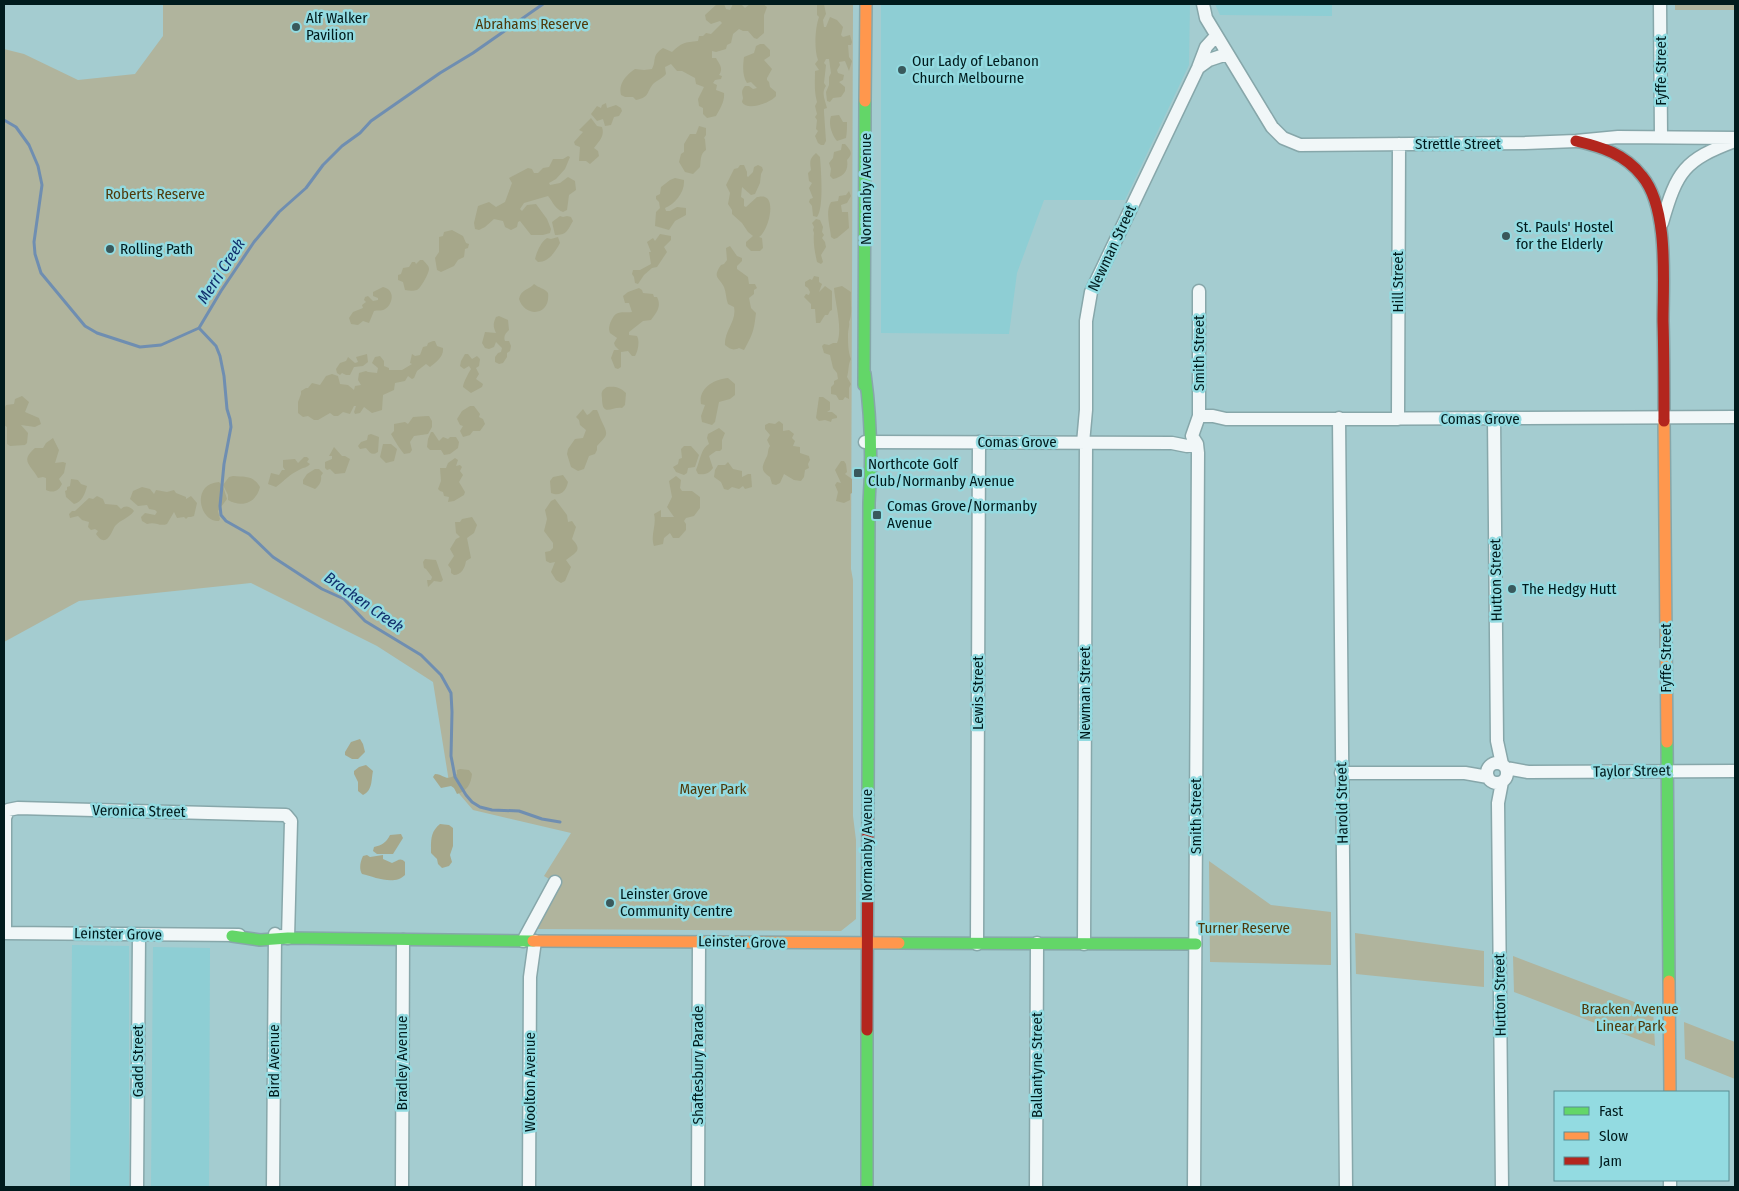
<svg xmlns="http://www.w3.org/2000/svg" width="1739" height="1191" viewBox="0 0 1739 1191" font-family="'Fira Sans Condensed',sans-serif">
<rect width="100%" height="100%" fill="#a4ccd0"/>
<path fill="#8eced4" d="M881 4H1190L1189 65 1125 200H1044L1017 273 1009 334 881 333Z
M1215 4H1332V16L1220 15Z
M72 945 129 946V1187H70Z
M153 947 210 948 209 1187H151Z"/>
<path fill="#b0b49d" d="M163 4H853L851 569 853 580V816L856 840V919L841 931 536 929 560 885 544 876 571 833 473 810 449 782 433 682 377 646 251 583 79 601 4 642V49L24 54 78 80 135 74 163 36Z
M1675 4H1735V10H1675Z
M1209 861 1271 905 1331 912V965L1210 962Z
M1355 933 1484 951V987L1356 974Z
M1513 956 1653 1009 1655 1046 1514 992Z
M1684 1022 1735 1042V1079L1685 1059Z"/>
<path fill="#a6a78a" d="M717 4H724L726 9 730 10 733 4H741L745 8 750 4H763L767 7 764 15V33L757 39 754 38 748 31H743L739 29 733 34 731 43 727 45 726 49 716 52 712 51V58H716C719 64 724 68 719 75L722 76 721 79 715 80 713 83 717 85 716 90 724 93C725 101 720 109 716 116L707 118 703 114V108L699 106 698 99 704 87 696 84 695 78 682 71H677L671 64 665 67 666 74C662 79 657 80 653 84 646 93 650 97 636 100L633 97H625L621 95C618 84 626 75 635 69L644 70 652 69C657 60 651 56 663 48L672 52C681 43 685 42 698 41L699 36H703L706 33 711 34 722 23 720 21 711 24 706 20 705 15Z
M817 4H824L826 14 823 20 824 27H826L830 17 837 20 843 27 841 35 843 37 850 35 852 42 851 45H848L849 57 852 61 849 71 845 61 839 62 840 65 837 70 838 73 844 75 843 80 839 82 845 87V91L841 97 833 98 830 102 827 101 826 92 829 85V77L831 73 829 59H826L824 63 826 65 824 83 826 86C821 93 825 100 827 108L824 109V112L826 141 824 145H821L818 143 815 136 818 131 816 129 817 120 815 117 817 114 815 106 817 102C814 91 815 83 815 71L819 70 815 64 818 60C814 50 815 28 819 17L817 15Z
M760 44H764L770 50V56L764 60 772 69 767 78V80L769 82 770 87 776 92V96C772 102 747 112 742 102 742 101 743 99 743 98 742 92 741 91 745 86H749L753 89 757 88 751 82 747 83C742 76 743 65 744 57L754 53 756 46Z
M606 103 607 108 616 105 621 108 622 111 619 116 614 117 611 125 605 126 603 119 597 121 591 114 597 106 601 108 602 105Z
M839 115 843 122H847C847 127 847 132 846 138L837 141C832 135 828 124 831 116Z
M591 118 597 126 602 127C605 136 599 141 594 148L598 151 599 156 590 164 586 161H579L580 147 575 145 574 142 583 132 579 130Z
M699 126 706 128V135L704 138 705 139 706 150C700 154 701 160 700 167L693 174 685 172 679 162 681 154 684 152V144L690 134H696Z
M842 144H845C850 150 854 153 847 160 849 171 843 177 833 179L830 176 831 169 829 163 833 158 834 152 841 150Z
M816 153 820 157C821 170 824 208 817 217L813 216 812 206 809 202 810 199 813 198 809 188 812 183 809 181 808 173 811 170C810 162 809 159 816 153Z
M568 156 570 157 565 169 556 179 549 183 550 185 560 183 568 177 575 181 576 190 569 195 567 210 563 212C555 209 553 202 548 196L524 203 520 209 522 211 527 205 536 204 547 219 551 229 550 233 543 235H531L520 221 518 222 517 227 511 230 505 227 503 221 494 219 485 227 479 230 475 229 474 223 478 206 489 202 496 207 505 202 512 183 509 178 528 168 532 169 534 173H538L543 168 549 167 553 159H563Z
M740 165H744L747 172V176L748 177 753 172 754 167 758 165 762 167 763 170 761 174 760 183 755 194 751 195 742 187 741 197 744 199V206L746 207 757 197C759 197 762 196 765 197 776 201 768 231 759 237L762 238 763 248 760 251H751L746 246V242L753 236 748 232 742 223 732 214V210L728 204 730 193 726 185 734 169 738 168Z
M675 178 684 180C685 192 675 204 665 208L666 211H670L677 207 686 208V215L675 221 669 230 655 226 656 212 660 208 659 202 656 199V196L660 194 661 187 670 180Z
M849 191 851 196 847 203 841 205 842 212H848L849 228 837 238 834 239 831 237C830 226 825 212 831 202L838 201 839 196 846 195Z
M560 216 563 217 567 216 571 217 573 221C567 231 567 235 555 235L552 222Z
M816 219 820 220 823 227 822 232 824 235 822 238 825 242 826 247 821 255 823 262 821 264 817 262C815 253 813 243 814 233L813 230 814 227 812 223Z
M452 230 463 236 466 243 469 244 468 248 465 249 464 257 458 260 454 266 441 272 437 270 435 258 439 252V237L443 236 444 232Z
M660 234 671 236V240L664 247 667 252 657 267 652 268 644 275 638 284 635 283 634 277 632 274 633 270H640L651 264 649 252H651L647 242 653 238 655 241Z
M558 237 560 243C555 252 549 262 538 262L535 259C537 251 541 242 547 238L551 239Z
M730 246 737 256 742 258V261L737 266V269L748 277 749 284H755L757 288 754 290V294L749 298 751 308 756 313C754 330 753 334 744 350L739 348C733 351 730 349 725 345 724 331 737 321 734 307L728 304C726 299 726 292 724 287 719 277 712 278 721 265L724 264 727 260 726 248Z
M420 260H423C425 263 429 265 429 269 429 273 421 288 417 290 414 291 409 291 405 290L403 282 398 280V275L401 274 403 268 409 267 412 262H415L416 264Z
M814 276 819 277V282L822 284 819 292 825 286 832 291V310L830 311 828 315H825L820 323H816L815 309H811V304L804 297 806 294 809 295 810 292 808 288 805 286V282L810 279 812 280Z
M534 284C539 288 544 288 548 293 551 316 525 318 519 299 521 289 529 290 534 284Z
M842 286 851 292C850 302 853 314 849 322 850 326 848 329 848 334 848 342 848 352 851 359 848 364 849 371 847 377L851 384 849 388V399L845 397 843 400H839L836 395 831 394V387L834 384V381L838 379 837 373 833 368 830 355 824 353 822 346 824 344 829 345 833 343H837C843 329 835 303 834 288Z
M383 287C397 290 392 307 383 310 380 311 377 310 374 311L369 323 363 321 358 325 351 324 349 318 353 312 363 308 362 305 366 302 364 300 365 297 368 296 373 301 378 300V298L373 296V292Z
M639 288 642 290 643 293 653 294 654 297H657C662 307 656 313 651 320L643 321 629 332V335L637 336C640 341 638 351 635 356H632L628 351 621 352V367L618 369 615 368 611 358 614 350H619L615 346 614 343 617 338C616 337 611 334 610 333 607 328 612 317 616 314 622 311 627 313 632 312L629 303H625L623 296 628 292Z
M499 316 508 320 509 330C506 333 503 336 505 341H509L511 346 510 351 507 353V357L503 363 499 364 495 362V357L498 353 501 352 502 348 496 342 494 347 489 349 485 348 482 343 485 332 496 333C493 327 493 323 496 317Z
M433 341H435L437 346 443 348C444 357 436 362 430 367L426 364 417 371 414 378 412 379 408 376 405 381 395 383 394 390 383 395 382 410 372 413 364 407 360 413 355 414 354 412 356 406H354L350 414 343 412 338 416H334L330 413 318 420H314L308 416 303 417 298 413V402L301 394V391L306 388H308L312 383 320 385 326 376 332 374 338 376 340 384 348 385 354 390 355 386 361 385 358 380 359 373 366 371 368 372 377 373 378 368 372 363 375 357 380 356 384 361V366L389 368V370H402L412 364 410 363 412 354 415 356 420 355 423 347 427 346 428 343Z
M367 354 368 362 363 366 354 367 350 375H346L342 373 340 375 337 373 336 369 340 363 346 361 348 357 355 363 358 362 356 357Z
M465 354H468L472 359 477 356 480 359 479 366 476 368 479 374 476 379 483 384 482 387 471 393 463 387C463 383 469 372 471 369L469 366 464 369 460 366 461 361Z
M728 378 735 384V395L730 399 719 402 715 422 712 425 702 422 701 416 705 405 701 404C698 388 715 379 728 378Z
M607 387C615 386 620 387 626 393L625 405 622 408C612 406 602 418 602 398 601 392 602 390 607 387Z
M22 396 29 402 25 412 39 418 41 424 35 427 21 425 28 433 27 443 25 445 10 446 7 444V427L4 425V409L6 405 14 404 15 399Z
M819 397H823L830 402V410L827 412H832L837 416V418L832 419 831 422 825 420 819 421 816 418Z
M470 406H474L480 414 479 417 483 419 485 424 480 431H473L470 435 463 437 460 431 463 426 460 425 457 419 462 411Z
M583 409 587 415 589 414 593 410H597C599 414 600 418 602 422 609 436 607 435 597 446V450L595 454 589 456 584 469 578 471 571 467 567 454 568 449 575 439 583 438 586 430 580 425 579 420 576 417Z
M427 416H429L432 421V427L428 434 414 436 410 442 412 450 410 453 404 454C399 448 395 441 391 434L394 431V424L405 422 408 424 413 417Z
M779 421 783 424V431L789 430 794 434 792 438 795 441 793 446 800 447V453L809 456 810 460 808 464 809 468 805 470 804 477 801 481 794 480 784 474 780 483 776 485 772 484 770 477C760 470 762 467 766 458 769 454 767 450 770 446L767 440 770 435 765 429V425L769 423 775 424Z
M719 428 725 433 722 440V449L720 451H716L709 456 713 468C709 474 704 475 698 474L696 470C700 461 701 448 709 444L707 438 708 434Z
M431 432H433L439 441 443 437 448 439 450 437H456L459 442 458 448 450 454 444 455 441 450H430L427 447 428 439Z
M371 434 379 437 378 452C372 456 370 453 366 448L360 449 358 446 361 442 367 440 368 435Z
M53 438 59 450 55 463 63 462 66 463 64 473 59 479 62 484C58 492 53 493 46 490V478L43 477 38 478C30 464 20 461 35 448H43L46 443Z
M383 444H391L397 449 394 461 386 463 380 457Z
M684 446H691L699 455 695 467 688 468 687 473 684 475 676 472 673 467 678 464 679 459 682 458 681 449Z
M334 447 342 456H345L350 459 345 473 335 474 330 469 327 470 325 468V462L332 459V456H329Z
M304 457H307L309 459 307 462 310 464C307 468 304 467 299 470 290 474 284 481 276 487L268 484 271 473 279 475 282 470H285L283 467V460L295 459 298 463Z
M455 458 458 460 456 466 460 465 462 467 460 471 463 475 459 482 465 492 464 495 454 501 448 502 449 497 444 496 443 492 440 491 438 489 441 481 440 468H446L448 463Z
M841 461H844L846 464 847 472 845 474 852 479V493L850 494V500L844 503 836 501 838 492 835 485 837 482 841 483 835 470Z
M728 462 733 469 742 471V477L748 474H751L752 487 745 489 743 486 739 489 732 487 728 490 724 489 721 482 714 477 715 470 718 465H725Z
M315 469H319L323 473 321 476C322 481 319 486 315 489L303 484V480L307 474Z
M563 475 568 482C566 491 561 497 551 493L550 481 553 477Z
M233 476C245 477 253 475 260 487 256 503 242 508 228 500V495L223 485 229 477Z
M676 476 681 480 680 488 682 491H692L700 497V508L694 516 686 518 684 521 686 524V530L679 538H673L670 533 664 538 663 544 654 546C650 535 657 525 654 514L661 510V517H674L667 507 672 497 669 481Z
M71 479 78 480 81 484 87 486C85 494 82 502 74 504L66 497 65 491 67 490V487L70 486Z
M219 482 223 486 227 499 218 511 220 519 219 521C200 523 190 484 219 482Z
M142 487 150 489 154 494 156 490 167 492 174 490 176 493 186 497V499L191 496 197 503 194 516 191 517H188L186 519 184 517 177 518 174 512 167 524C159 527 156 521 147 524L142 521 141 517 145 513 155 515 157 512 155 510 149 509 147 505 138 506 130 499 133 491Z
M97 496 103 499 105 504 117 505 121 509C125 505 130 506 134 511 129 518 120 520 115 526 111 533 106 549 96 534L98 531 95 529 91 530 88 527 89 522 82 520 78 516 70 518 69 514 72 511H75L89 498 93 499Z
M555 499 567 515 568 522 572 521 576 527 572 539C584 551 574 553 566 560L571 567 565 581 561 583 556 580 551 572 555 562 550 563 546 561 545 552 550 551 553 548V543L544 531 547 519 545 510 551 501Z
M472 517 477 525 474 533 467 538 471 558 466 561C465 568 461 575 454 575L451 573V569L448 565 454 556 450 549 456 539 460 537 456 533 455 522H460L462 519Z
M425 559 436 560 443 580 441 582 434 581 428 587 427 580H431L432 577 426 569 424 568 423 562Z
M360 739 363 744 365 752 358 759H352L345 755V752L351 742Z
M366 765 373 771C371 780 373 790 363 795L358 791V782L354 774V771L359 767Z
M460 769 469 770 472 774C471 784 467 791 457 794L454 788 451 786 441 788 433 777 435 774C446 775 445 782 457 774V770Z
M440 824 449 825 453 828V846L450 855 452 862 449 866 442 868 438 864 437 859 431 853C431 841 430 832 440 824Z
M401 834 403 838 393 854H377L373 851 374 847C382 845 386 843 390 835Z
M367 855 370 857 383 855V859L392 863C398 861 400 857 405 862V875C394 886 375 877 362 874 359 869 360 862 363 856Z"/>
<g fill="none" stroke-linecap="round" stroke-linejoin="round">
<path stroke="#6f8eb1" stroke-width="3" d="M4 120 16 127 29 145 38 166 42 185 34 242 35 254 41 273 85 326 97 333 140 347 161 345 199 328 221 291 254 242 279 212 306 188 323 165 342 146 360 133 371 121 440 73 473 53 543 4
M199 328 216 346 220 356 224 376 227 409 230 419 231 427 224 464 220 506 221 515 226 521 249 534 273 557 322 589 344 599 365 621 421 655 441 675 451 693 452 712 451 756 455 777 466 795 472 802 480 807 492 810 519 811 542 819 560 822"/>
<defs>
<path id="street" d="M1203 4 1206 18 1272 127 1283 138 1300 145 1525 143 1576 141 1618 137 1735 138
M1660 4 1661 137
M1198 68 1209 60 1227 54
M1662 223C1677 171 1684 160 1735 141
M1199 416H1213L1226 419H1270L1735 417
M1339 418 1346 1187
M1494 418 1497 741 1502 764
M1398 419 1399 144
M1192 436 1197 444 1198 453 1194 1187
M1192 436 1199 416V291
M865 442 1172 443 1187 446 1197 444
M1083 443 1086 410V321L1091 292 1198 68 1206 47 1216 36
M1487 773a10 10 0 1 1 20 0a10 10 0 1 1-20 0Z
M1506 768 1528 772 1735 771
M1341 773H1465L1488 777
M4 933 239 935
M5 933V818L8 810 18 808 286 815 291 821 288 938 281 936
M523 941 555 882
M977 944 979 442
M1084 944 1086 443
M1670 1180V1187
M137 1187 139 935
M273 1187 275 934
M402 1187 403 940
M529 1187 530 977 535 941
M698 1187 699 942
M1036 1187 1037 943
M1502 1187 1498 803 1502 782"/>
<path id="fast" d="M865 374C871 417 872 460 869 503L868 801
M864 385 865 101
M1667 742 1669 981
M232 936 260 940 288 938 533 941
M899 943 1196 944
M867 1187V1030"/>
<path id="slow" d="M865 101 866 4
M1664 421 1667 742
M533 941 899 943
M1669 981 1670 1092"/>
<path id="jam" d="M1576 141C1602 147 1625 154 1642 176 1669 208 1663 281 1663 321 1664 354 1664 387 1664 421
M867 1030 868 801"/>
</defs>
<use href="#street" stroke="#87a7aa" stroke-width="15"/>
<use href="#fast" stroke="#87a7aa" stroke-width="14"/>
<use href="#slow" stroke="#87a7aa" stroke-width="14"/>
<use href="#jam" stroke="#87a7aa" stroke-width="14"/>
<use href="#street" stroke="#f1f7f8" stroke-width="12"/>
<use href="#fast" stroke="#63d668" stroke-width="11"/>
<use href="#slow" stroke="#ff974d" stroke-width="11"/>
<use href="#jam" stroke="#b3261e" stroke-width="11"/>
</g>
<g fill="#39595c" stroke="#93dbe1" stroke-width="2">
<circle cx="296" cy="27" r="5"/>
<circle cx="902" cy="70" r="5"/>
<circle cx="1506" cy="236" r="5"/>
<circle cx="110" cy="249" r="5"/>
<rect x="853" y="468" width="10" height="10" rx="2.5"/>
<rect x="872" y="510" width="10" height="10" rx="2.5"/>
<circle cx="1512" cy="589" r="5"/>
<circle cx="610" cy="903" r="5"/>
</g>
<g text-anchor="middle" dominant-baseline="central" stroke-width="5" stroke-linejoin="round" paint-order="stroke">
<g font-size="15" fill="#001b1d" stroke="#93dbe1" text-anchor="start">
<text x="306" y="18">Alf Walker<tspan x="306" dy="17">Pavilion</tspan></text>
<text x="912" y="61">Our Lady of Lebanon<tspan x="912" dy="17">Church Melbourne</tspan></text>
<text x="1516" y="227">St. Pauls' Hostel<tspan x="1516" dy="17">for the Elderly</tspan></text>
<text x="120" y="249">Rolling Path</text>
<text x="868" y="464">Northcote Golf<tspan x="868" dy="17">Club/Normanby Avenue</tspan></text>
<text x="887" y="506">Comas Grove/Normanby<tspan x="887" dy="17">Avenue</tspan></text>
<text x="1522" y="589">The Hedgy Hutt</text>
<text x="620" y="894">Leinster Grove<tspan x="620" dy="17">Community Centre</tspan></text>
</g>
<g font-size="15" fill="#4f390a" stroke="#93dbe1">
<text x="532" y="24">Abrahams Reserve</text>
<text x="155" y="194">Roberts Reserve</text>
<text x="713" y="789">Mayer Park</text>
<text x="1244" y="928">Turner Reserve</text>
<text x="1630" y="1009">Bracken Avenue<tspan x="1630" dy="17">Linear Park</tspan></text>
</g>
<g font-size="15" fill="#001b1d" stroke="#93dbe1">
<text transform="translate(1661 71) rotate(-90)">Fyffe Street</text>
<text x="1458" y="144">Strettle Street</text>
<text transform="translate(866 189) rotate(-90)">Normanby Avenue</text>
<text transform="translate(1112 248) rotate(-65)">Newman Street</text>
<text transform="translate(1398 282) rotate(-90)">Hill Street</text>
<text transform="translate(1199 353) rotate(-90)">Smith Street</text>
<text x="1480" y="419">Comas Grove</text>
<text x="1017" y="442">Comas Grove</text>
<text transform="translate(1496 580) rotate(-91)">Hutton Street</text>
<text transform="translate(1666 658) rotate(-90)">Fyffe Street</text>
<text transform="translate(978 693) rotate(-90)">Lewis Street</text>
<text transform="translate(1085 693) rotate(-90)">Newman Street</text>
<text transform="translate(1632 771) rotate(-1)">Taylor Street</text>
<text transform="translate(1342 803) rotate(-91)">Harold Street</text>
<text transform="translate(139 811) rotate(1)">Veronica Street</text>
<text transform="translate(1196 816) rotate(-90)">Smith Street</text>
<text transform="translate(867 845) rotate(-90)">Normanby Avenue</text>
<text transform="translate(118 934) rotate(1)">Leinster Grove</text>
<text transform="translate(742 942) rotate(1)">Leinster Grove</text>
<text transform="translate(1500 995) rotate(-91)">Hutton Street</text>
<text transform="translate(138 1061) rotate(-90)">Gadd Street</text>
<text transform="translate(274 1061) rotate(-90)">Bird Avenue</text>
<text transform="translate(402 1063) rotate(-90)">Bradley Avenue</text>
<text transform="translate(698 1065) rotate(-90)">Shaftesbury Parade</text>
<text transform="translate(1037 1065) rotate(-90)">Ballantyne Street</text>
<text transform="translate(530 1082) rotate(-90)">Woolton Avenue</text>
</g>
<g font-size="16" font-style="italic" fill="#102f6c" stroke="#93dbe1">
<text transform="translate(221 271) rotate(-57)">Merri Creek</text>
<text transform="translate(364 602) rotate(35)">Bracken Creek</text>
</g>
</g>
<rect width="1739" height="1191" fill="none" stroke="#001b1d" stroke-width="10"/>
<rect x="1554" y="1091" width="175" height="90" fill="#93dbe1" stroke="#588e93"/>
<rect x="1564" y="1107" width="25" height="8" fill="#63d668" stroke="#588e93"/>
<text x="1599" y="1116" font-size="15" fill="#001b1d">Fast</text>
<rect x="1564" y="1132" width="25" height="8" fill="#ff974d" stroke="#588e93"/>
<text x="1599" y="1141" font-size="15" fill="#001b1d">Slow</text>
<rect x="1564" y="1157" width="25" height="8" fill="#b3261e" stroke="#588e93"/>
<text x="1599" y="1166" font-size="15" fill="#001b1d">Jam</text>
</svg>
